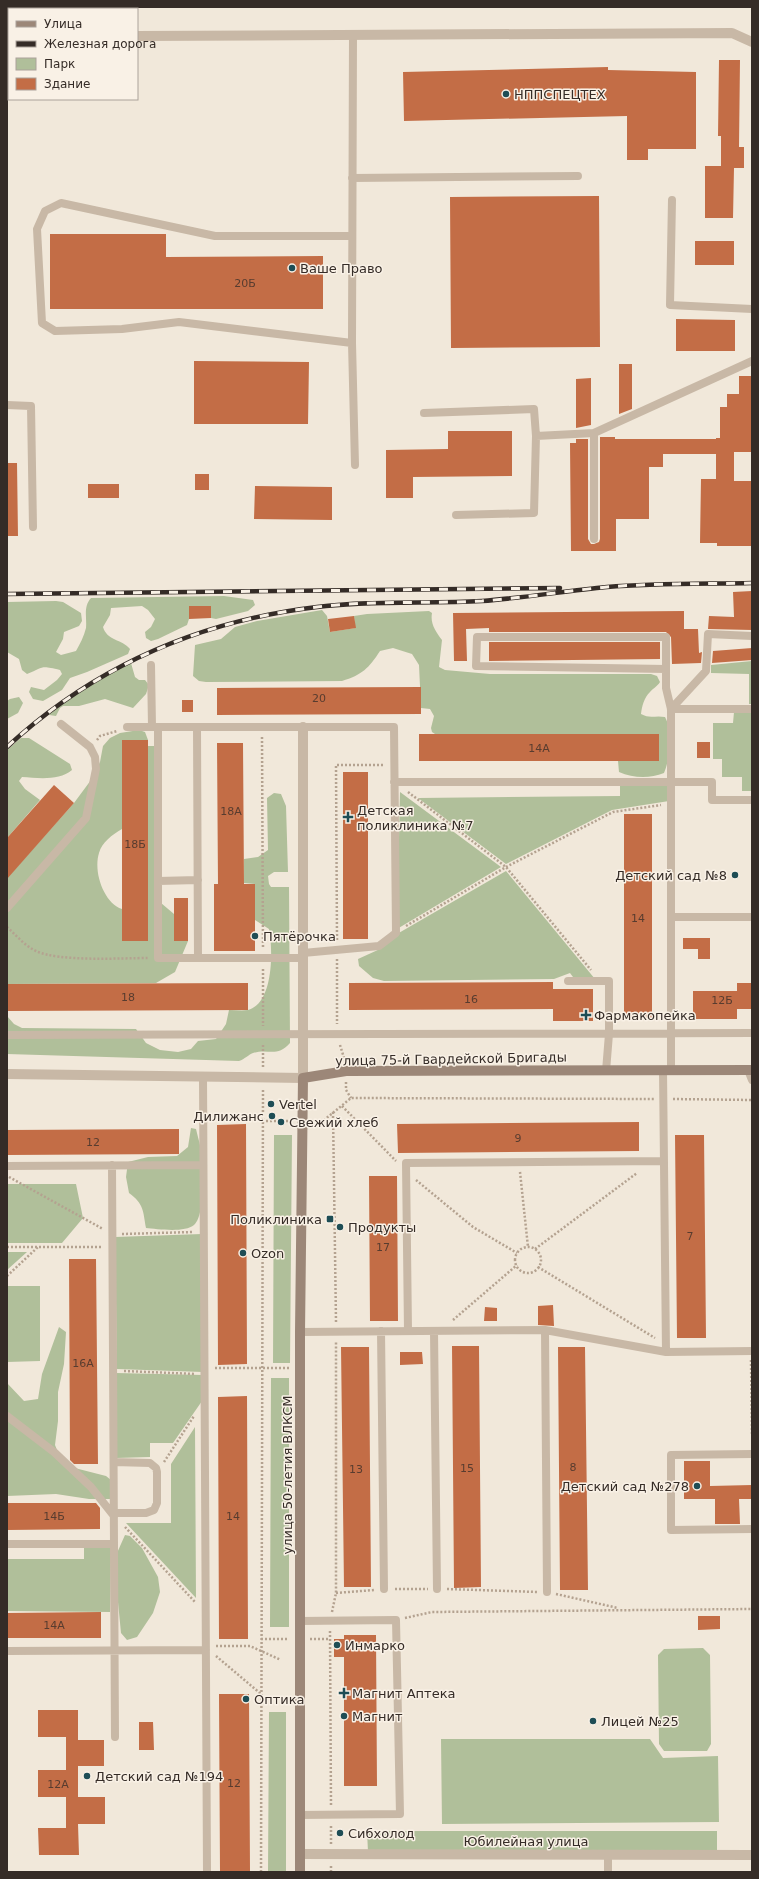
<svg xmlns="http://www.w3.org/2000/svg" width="759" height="1879" viewBox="0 0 759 1879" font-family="'DejaVu Sans',sans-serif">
<rect width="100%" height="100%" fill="#f1e8da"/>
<path fill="#b0bf9a" d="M224 596 253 600 255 605 248 611 216 619 211 618V606H189V619L187 625 158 639 151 641 146 638 145 632 151 627 155 619 148 610 142 606 111 608 110 615 103 627C107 641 122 639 130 649L128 654 87 672 70 678 62 690 43 701 33 699 29 692 31 687 44 690 57 680 62 674 60 670C40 665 44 667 27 674L22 670 19 659 7 652V602L56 601 63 602 81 613 82 621 79 626 64 632 63 639 56 652 61 655 76 651C80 644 84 636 86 628 87 617 83 607 91 598Z
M322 610 327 616 330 632 355 628 354 616 367 614 429 611 432 613C430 624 436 632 442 640L439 667 445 670 490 674H651L657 676 660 682C657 687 653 688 650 692 644 698 642 706 641 714 650 719 655 715 665 717 673 731 670 759 664 773 649 779 633 778 619 772L618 761H659V734H435L432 732 431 728 434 716 430 709 421 708 419 665 412 654 393 648 380 651C369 668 362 675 342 681L206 682 199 681 193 676 195 645 221 639 235 627 257 621Z
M752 661V704H749V674L711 673V665Z
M131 663 135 677 139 680H145L149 685 146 694 133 708 105 699 79 706H63L60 708 56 716 49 715C56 702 115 670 131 663Z
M19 697 23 703 18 713 7 719V701L10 699Z
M734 712H752V791H742V777H722V759H713V723H733Z
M139 730 145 732 148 740H122V829C112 835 102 842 99 853 93 872 104 903 122 909V941H148V746H155L161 903 174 914V941H188L175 972 156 983 7 984V878L74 803 91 780 100 762 103 746 110 738 120 733Z
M21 738H29L70 764 72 770C59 781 38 778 22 777L19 781 25 789 40 800 7 838V750Z
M669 783V801L612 810 506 864 418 798 620 796V784Z
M400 792 501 867 397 929Z
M274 793 281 794 286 806 288 872H274L268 876 269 884 271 887H289L290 1043C277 1058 268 1048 253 1053 248 1055 245 1059 239 1061L7 1054V1016L14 1024 22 1028 136 1029 146 1043 160 1050 178 1052 191 1049 198 1041 216 1039 226 1024 229 1010C235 1010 242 1011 248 1010 274 1003 273 949 269 929L255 920V884L244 883V859L258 857 268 850 267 798Z
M506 871 595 979 573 977 570 973 554 979 384 981 373 978 359 966 358 959 380 949 397 934Z
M191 1128 196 1129C198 1138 201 1147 202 1156 203 1171 205 1216 194 1225 185 1233 157 1229 146 1228 143 1211 144 1204 129 1193L126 1177 128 1162 148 1157 177 1156 188 1147Z
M274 1135H292L290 1363H273Z
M7 1184H76L83 1218 62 1243H7Z
M202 1234 203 1372 117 1369 115 1237Z
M7 1252H27L7 1270Z
M7 1286H40V1361L7 1362Z
M59 1327 66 1332 64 1364 58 1392V1421L55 1445 63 1465 106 1476 111 1480V1499H89L56 1494 7 1496V1383L24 1401 38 1399 42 1374Z
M116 1373 203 1375 202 1401 173 1443H150V1457L116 1458Z
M271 1378H289V1627H270Z
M195 1427 196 1598 126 1523H171V1464Z
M125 1535 130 1536 142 1548 158 1577 160 1592 153 1613 137 1637 127 1640 121 1633 117 1592V1553Z
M84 1546H111L110 1612 7 1611V1559H84Z
M703 1648 710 1655 711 1744 707 1751H664L659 1744 658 1655 664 1649Z
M269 1712H286V1872H268Z
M441 1739H650L663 1758 718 1756 719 1822 442 1824Z
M367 1831H717V1851L368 1852Z"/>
<path fill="#c36d46" d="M719 60H740L739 147H744V168H734L733 218H705V166H721V136H718Z
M608 67V70L696 72V149H648V160H627V116L404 121 403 72Z
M599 196 600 347 451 348 450 197Z
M50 234H166V257L323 256V309H50Z
M695 241H734V265H695Z
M676 319 735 320V351H676Z
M194 361 309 362 308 424H194Z
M619 364H632V409L619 414Z
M739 376H752V452H734V481H752V546H717V543H700L701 479H716V454H663V467H649V519H616V551H571L570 443H576V439H588V539L591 544H594L599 542 600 539V437H615V439H716V438H720V407H727V394H739Z
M591 378V425L576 428V379Z
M448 431H512V476L413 477V498H386V450L448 449Z
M7 463H17L18 536H7Z
M195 474H209V490H195Z
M88 484H119V498H88Z
M255 486 332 487V520L254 519Z
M752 591V630L708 629 709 616 734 617 733 592Z
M189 606H211V618L189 619Z
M684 611V629H698L699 653 702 652 701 663 672 664 671 637 666 632H489V628L466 629 467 661H454L453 613Z
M354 616 356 628 330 632 328 619Z
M489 642H660V659L489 661Z
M752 648V660L712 663 713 651Z
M421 687V714L217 715V688Z
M182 700H193V712H182Z
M419 734H659V761H419Z
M122 740H148V941H122Z
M697 742H710V758H697Z
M217 743H243L244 884H255V951H214V884H218Z
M343 772H368V939H343Z
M54 785 74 803 7 879V838Z
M624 814H652V1018H624Z
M174 898H188V941H174Z
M683 938H710V959H698V949H683Z
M553 982V989H593V1021H553V1009L349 1010V983Z
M248 983V1010L7 1011V984Z
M737 983H752V1009H737V1019H693V991H737Z
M639 1122V1151L398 1153 397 1124Z
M246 1124 247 1364 218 1365 217 1125Z
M179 1129V1154L7 1155V1130Z
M675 1135H704L706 1338H677Z
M369 1176H397L398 1321H370Z
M69 1259H96L98 1464H74L70 1460Z
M553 1305 554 1326 538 1325V1306Z
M485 1307 497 1308V1321H484Z
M452 1346H479L481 1587 454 1588Z
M341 1347H369L371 1587H344Z
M558 1347H585L588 1590H560Z
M400 1352H422L423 1364 400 1365Z
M247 1396 248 1639H219L218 1397Z
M684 1461H710V1486L752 1485V1499H739L740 1524H715V1499H684Z
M7 1503H96L100 1508V1529L7 1530Z
M101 1612V1638H7V1613Z
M698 1616H720V1629L698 1630Z
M344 1635H376L377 1786H344V1657H334V1639H344Z
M219 1694H249L250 1872H220Z
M38 1710H78V1740H104V1766H78V1797H105V1824H78L79 1855H39L38 1828H66V1797H38V1770H66V1737H38Z
M139 1722H153L154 1750H139Z"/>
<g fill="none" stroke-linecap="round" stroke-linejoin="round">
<path stroke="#b4a290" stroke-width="2.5" stroke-dasharray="2 2" stroke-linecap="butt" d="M262 737 263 948
M97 740 100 736 117 731
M408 792 506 867 591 970
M406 926 506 867 613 812 661 805
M7 927C16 935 25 946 36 951 59 962 121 958 149 958
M337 940 336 765H384
M337 959V1024
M263 969V1026
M263 1045V1068
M340 1045 345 1061
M346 1082V1090L351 1098
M673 1099 752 1100
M342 1106 396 1161
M333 1112 336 1322
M262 1121H291
M312 1121H323L351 1098 654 1099
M520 1172 528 1247
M9 1177 103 1229
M416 1180 473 1227 517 1253
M122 1234 193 1232
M7 1247H102
M515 1260a13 13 0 1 1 26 0a13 13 0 1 1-26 0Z
M535 1249 637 1173
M538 1267 655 1338
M7 1276 38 1247
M453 1320 517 1265
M751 1360 752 1435
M215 1368H290
M124 1371 195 1374
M164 1462 194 1416
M125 1527 195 1602
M395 1589H428
M447 1589 538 1592
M336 1593 374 1590
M556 1594 618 1608
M332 1612 336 1593V1341
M405 1618 432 1612 752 1609
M330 1631 331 1806
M261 1639H289
M310 1639H330
M216 1646H250L281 1660
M216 1656 261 1694
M331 1844V1825
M261 1872 263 1089
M331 1872V1865"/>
<path stroke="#c8b8a6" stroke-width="8" d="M353 35 352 343 355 465
M352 178 578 176
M672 200 670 305 752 309
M352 343 179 322 122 329 55 331 42 323 37 229 45 211 61 203 215 236H352
M7 405 31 406 33 527
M424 413 534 409 536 436
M594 433V539
M456 515 534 513 536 436 594 433 752 361
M151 665 152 727
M666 669 476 666 477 637H666V688L671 709V1070
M671 709 706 671 708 634 752 636
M671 709H752
M127 727H158V958H198
M158 727H394L396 933 379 946 303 953
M197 727 198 958H303
M394 782H712V800H752
M158 881 198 880
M7 908 86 818 96 769 95 757 90 747 61 724
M671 917H752
M568 981H609V1034L606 1071
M7 1035 752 1033
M663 1070 666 1352
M748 1070 752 1080
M203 1076 207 1872
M112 1165 115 1737
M7 1166 203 1165
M545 1330 547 1592
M381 1331 384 1589
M408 1331 406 1163 664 1161
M434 1331 437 1589
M300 1332 545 1330 666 1352 752 1351
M7 1416 54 1452 91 1487 114 1516
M752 1454 671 1455V1530L752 1529
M114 1462 150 1463 156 1468 157 1472V1503L154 1510 146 1513H114
M7 1544H114
M300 1621 396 1620 400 1814 300 1815
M7 1651 206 1650
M608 1872V1855"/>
<path stroke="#c8b8a6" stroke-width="10" d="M137 36 732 33 752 42
M7 37H9
M7 1074 303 1078V727
M300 1854 752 1855"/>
<path stroke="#9c8778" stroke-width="10" d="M300 1872V1332L303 1078 346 1071 752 1070"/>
<defs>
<path id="rail" d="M7 594 560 588
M7 747C94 667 199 621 317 607 371 600 427 604 482 601 523 598 565 591 607 587 655 583 704 584 752 583"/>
</defs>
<use href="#rail" stroke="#352c27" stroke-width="4.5"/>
<use href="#rail" stroke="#f9f1e6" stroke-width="3" stroke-dasharray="9" stroke-linecap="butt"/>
</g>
<g fill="#1e4d55" stroke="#f9f1e6" stroke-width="1.5">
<circle cx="506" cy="94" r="4"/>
<circle cx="292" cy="268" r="4"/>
<path d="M346 811h4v4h4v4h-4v4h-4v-4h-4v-4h4z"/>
<circle cx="735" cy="875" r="4"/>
<circle cx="255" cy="936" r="4"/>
<path d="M584 1009h4v4h4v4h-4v4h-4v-4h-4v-4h4z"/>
<circle cx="271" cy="1104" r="4"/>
<circle cx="272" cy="1116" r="4"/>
<circle cx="281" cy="1122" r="4"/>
<rect x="326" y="1215" width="8" height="8" rx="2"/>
<circle cx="340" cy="1227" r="4"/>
<circle cx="243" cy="1253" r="4"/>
<circle cx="697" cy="1486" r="4"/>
<circle cx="337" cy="1645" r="4"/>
<path d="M342 1687h4v4h4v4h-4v4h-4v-4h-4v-4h4z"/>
<circle cx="246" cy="1699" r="4"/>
<circle cx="344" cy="1716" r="4"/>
<circle cx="593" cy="1721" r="4"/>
<circle cx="87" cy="1776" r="4"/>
<circle cx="340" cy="1833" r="4"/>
</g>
<g text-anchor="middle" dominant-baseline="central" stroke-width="3" stroke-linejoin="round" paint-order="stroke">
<g font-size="11" fill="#583c2f">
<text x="245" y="283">20Б</text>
<text x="319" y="698">20</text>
<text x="539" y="748">14А</text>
<text x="231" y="811">18А</text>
<text x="135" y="844">18Б</text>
<text x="638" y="918">14</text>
<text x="128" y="997">18</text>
<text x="471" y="999">16</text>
<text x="722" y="1000">12Б</text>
<text x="518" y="1138">9</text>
<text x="93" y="1142">12</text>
<text x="690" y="1236">7</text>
<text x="383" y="1247">17</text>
<text x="83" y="1363">16А</text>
<text x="573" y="1467">8</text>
<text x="467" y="1468">15</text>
<text x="356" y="1469">13</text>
<text x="54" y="1516">14Б</text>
<text x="233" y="1516">14</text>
<text x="54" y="1625">14А</text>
<text x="234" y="1783">12</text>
<text x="58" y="1784">12А</text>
</g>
<g font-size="13" fill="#352c27" stroke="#f9f1e6" text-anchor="start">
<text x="514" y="94">НППСПЕЦТЕХ</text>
<text x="300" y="268">Ваше Право</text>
<text x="357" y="810">Детская<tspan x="357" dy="15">поликлиника №7</tspan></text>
<text x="727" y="875" text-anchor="end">Детский сад №8</text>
<text x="263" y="936">Пятёрочка</text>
<text x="594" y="1015">Фармакопейка</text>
<text x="279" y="1104">Vertel</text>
<text x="264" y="1116" text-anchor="end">Дилижанс</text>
<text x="289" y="1122">Свежий хлеб</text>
<text x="322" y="1219" text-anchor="end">Поликлиника</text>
<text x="348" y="1227">Продукты</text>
<text x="251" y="1253">Ozon</text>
<text x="689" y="1486" text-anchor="end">Детский сад №278</text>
<text x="345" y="1645">Инмарко</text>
<text x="352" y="1693">Магнит Аптека</text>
<text x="254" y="1699">Оптика</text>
<text x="352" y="1716">Магнит</text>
<text x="601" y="1721">Лицей №25</text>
<text x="95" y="1776">Детский сад №194</text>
<text x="348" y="1833">Сибхолод</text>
</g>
<g font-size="13" fill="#352c27" stroke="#f9f1e6">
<text transform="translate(451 1059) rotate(-1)">улица 75-й Гвардейской Бригады</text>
<text transform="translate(287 1475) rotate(-90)">улица 50-летия ВЛКСМ</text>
<text x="526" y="1841">Юбилейная улица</text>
</g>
</g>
<rect width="759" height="1879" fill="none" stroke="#352c27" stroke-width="16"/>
<rect x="8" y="8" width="130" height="92" fill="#f9f1e6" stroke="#aba29a"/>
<rect x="16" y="21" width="20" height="6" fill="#9c8778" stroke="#aba29a"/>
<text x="44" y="28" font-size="12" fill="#352c27">Улица</text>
<rect x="16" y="41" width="20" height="6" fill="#352c27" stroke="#aba29a"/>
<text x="44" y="48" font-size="12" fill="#352c27">Железная дорога</text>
<rect x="16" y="58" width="20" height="12" fill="#b0bf9a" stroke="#aba29a"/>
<text x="44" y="68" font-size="12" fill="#352c27">Парк</text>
<rect x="16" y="78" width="20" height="12" fill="#c36d46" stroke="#aba29a"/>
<text x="44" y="88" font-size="12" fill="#352c27">Здание</text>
</svg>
